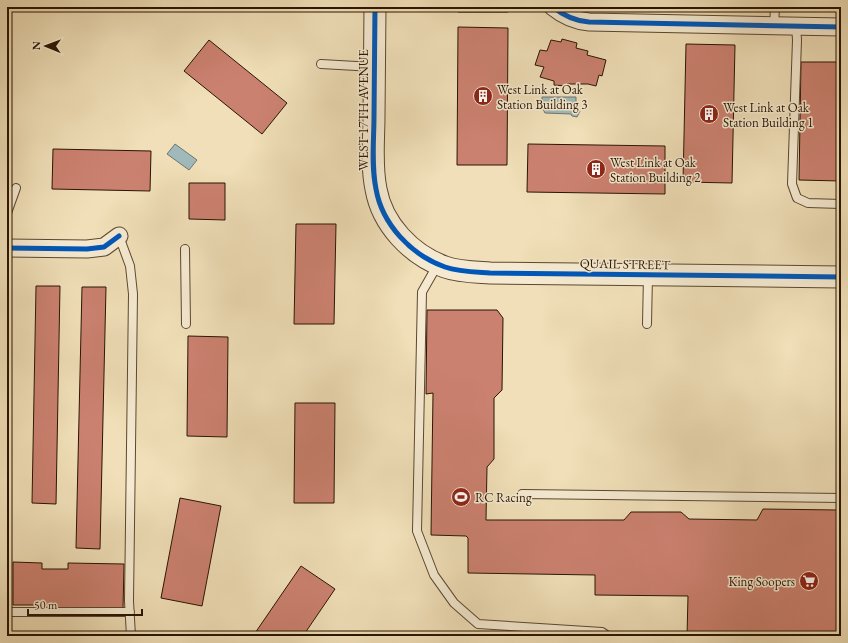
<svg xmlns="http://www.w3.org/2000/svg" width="848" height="643" viewBox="0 0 848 643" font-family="'EB Garamond',serif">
<rect width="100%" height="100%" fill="#f0dfb8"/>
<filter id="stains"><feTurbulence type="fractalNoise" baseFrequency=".005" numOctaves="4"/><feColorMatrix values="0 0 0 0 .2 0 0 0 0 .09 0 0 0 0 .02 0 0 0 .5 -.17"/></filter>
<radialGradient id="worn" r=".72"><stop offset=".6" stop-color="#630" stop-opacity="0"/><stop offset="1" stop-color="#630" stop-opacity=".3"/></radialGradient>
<path fill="#a0b9ba" stroke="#707770" d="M542 97H576V108L580 111 577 117 572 116 571 114 545 113 542 107Z
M175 144 197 160 189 170 167 154Z"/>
<path fill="#cb8170" stroke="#291501" d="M458 7H508V12H458Z
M458 27 508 28 507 165H457Z
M562 39 577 43 576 48 588 51 587 55 606 60 602 76 599 75 596 86 588 84H567L566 86 554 85V81L540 77 544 67 535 65 540 50 547 51 551 40 561 42Z
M209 40 287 103 262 134 184 71Z
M686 44 735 45 732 183 683 182Z
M801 62H841V181L799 180Z
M528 144 665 146V194L527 192Z
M53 149 151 151 150 191 52 189Z
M189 183H225V220L189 219Z
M296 224H336L334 324H294Z
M36 286H60L56 504 32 503Z
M82 287H106L100 549 76 548Z
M427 310H497L503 318 502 390 494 398V459L487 467 486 520H624L631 512H681L689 519 757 520 763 509 838 510 841 514V636H687L688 596 595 595V575L468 573V538L466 536 431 535 433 393 426 394Z
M188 336 228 337 227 437 187 436Z
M295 403H335L334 503H294Z
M180 498 221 506 202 606 161 598Z
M13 562 42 563V569H68V563L124 564 123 609 40 608V605H13Z
M301 566 335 589 303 636H253Z"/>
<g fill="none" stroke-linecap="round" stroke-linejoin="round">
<defs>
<path id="service" d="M774 26 775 7
M796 26 797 40 792 184 797 198 808 203 841 204
M321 64 374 67
M7 213 16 188
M119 236 130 266 133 294 129 601 131 636
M185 249 186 324
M438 264 422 292 417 531 434 575 454 603 478 624 602 632 608 636
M647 324 648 276
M522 494 841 498
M7 612H130"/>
<path id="minor" d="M553 7C564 16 575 21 589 22L841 27
M7 248 87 249 104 247 119 236"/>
<path id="tertiary" d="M375 7C375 43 374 80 374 116 374 140 371 165 376 189 382 224 411 255 445 267 459 272 475 272 490 273L841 277"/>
</defs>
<use href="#service" stroke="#5b482f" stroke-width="10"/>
<use href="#minor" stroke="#5b482f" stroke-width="19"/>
<use href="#tertiary" stroke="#5b482f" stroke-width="23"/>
<use href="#service" stroke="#f5ead1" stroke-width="8"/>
<use href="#minor" stroke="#f5ead1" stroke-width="17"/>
<use href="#tertiary" stroke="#f5ead1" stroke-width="21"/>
<defs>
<path id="cycleway" d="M375 7C375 43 374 80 374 116 374 140 371 165 376 189 382 224 411 255 445 267 459 272 475 272 490 273L841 277
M553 7C564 16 575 21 589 22L841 27
M7 248 87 249 104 247 119 236"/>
</defs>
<use href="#cycleway" stroke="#f5ead1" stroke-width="8"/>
<use href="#cycleway" stroke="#0057b8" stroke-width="5"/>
</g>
<defs>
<symbol id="building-disc" viewBox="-11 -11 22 22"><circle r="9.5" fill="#8f2418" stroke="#f5ead1"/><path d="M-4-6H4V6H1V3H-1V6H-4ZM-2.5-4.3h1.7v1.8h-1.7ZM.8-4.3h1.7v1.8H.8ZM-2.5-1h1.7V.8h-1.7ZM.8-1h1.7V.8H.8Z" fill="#fff"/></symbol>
<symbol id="stadium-disc" viewBox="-11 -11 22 22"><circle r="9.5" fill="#8f2418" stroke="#f5ead1"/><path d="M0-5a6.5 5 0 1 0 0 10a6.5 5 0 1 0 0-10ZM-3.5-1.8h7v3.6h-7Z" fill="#fff"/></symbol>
<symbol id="supermarket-disc" viewBox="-11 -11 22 22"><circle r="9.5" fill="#8f2418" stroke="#f5ead1"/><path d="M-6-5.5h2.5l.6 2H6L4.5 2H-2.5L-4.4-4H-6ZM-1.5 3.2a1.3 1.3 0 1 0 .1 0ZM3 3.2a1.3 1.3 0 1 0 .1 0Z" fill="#fff"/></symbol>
</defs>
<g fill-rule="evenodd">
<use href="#building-disc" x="472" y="85" width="22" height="22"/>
<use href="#building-disc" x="698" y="103" width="22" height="22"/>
<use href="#building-disc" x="585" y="158" width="22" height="22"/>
<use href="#stadium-disc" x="450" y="486" width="22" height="22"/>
<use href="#supermarket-disc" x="798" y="570" width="22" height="22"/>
</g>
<g text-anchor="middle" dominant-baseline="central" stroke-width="3" stroke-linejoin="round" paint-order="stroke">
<g font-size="13" fill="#291501" stroke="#f5ead1" text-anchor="start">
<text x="497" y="89">West Link at Oak<tspan x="497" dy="15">Station Building 3</tspan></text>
<text x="723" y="107">West Link at Oak<tspan x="723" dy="15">Station Building 1</tspan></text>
<text x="610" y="162">West Link at Oak<tspan x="610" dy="15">Station Building 2</tspan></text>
<text x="475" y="497">RC Racing</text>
<text x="795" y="581" text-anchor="end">King Soopers</text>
</g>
<g font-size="13" fill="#291501" stroke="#f5ead1">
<text transform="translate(363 110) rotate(-90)">WEST 17TH AVENUE</text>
<text transform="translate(625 264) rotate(1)">QUAIL STREET</text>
</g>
</g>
<rect width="848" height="643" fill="none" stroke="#f0dfb8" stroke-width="24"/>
<rect x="8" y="8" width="832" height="627" fill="none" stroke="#291501" stroke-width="2"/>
<rect x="12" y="12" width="824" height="619" fill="none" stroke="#291501"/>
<g transform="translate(46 46) rotate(271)" stroke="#f5ead1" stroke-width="3" paint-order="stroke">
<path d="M0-3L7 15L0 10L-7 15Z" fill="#291501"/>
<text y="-6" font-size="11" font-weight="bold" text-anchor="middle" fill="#291501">N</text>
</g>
<path d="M28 609v6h114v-6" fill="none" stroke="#291501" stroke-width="2"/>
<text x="34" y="609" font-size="12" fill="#291501" stroke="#f5ead1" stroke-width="3" paint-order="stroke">50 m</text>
<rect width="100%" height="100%" filter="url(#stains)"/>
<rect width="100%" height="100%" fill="url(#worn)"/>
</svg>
